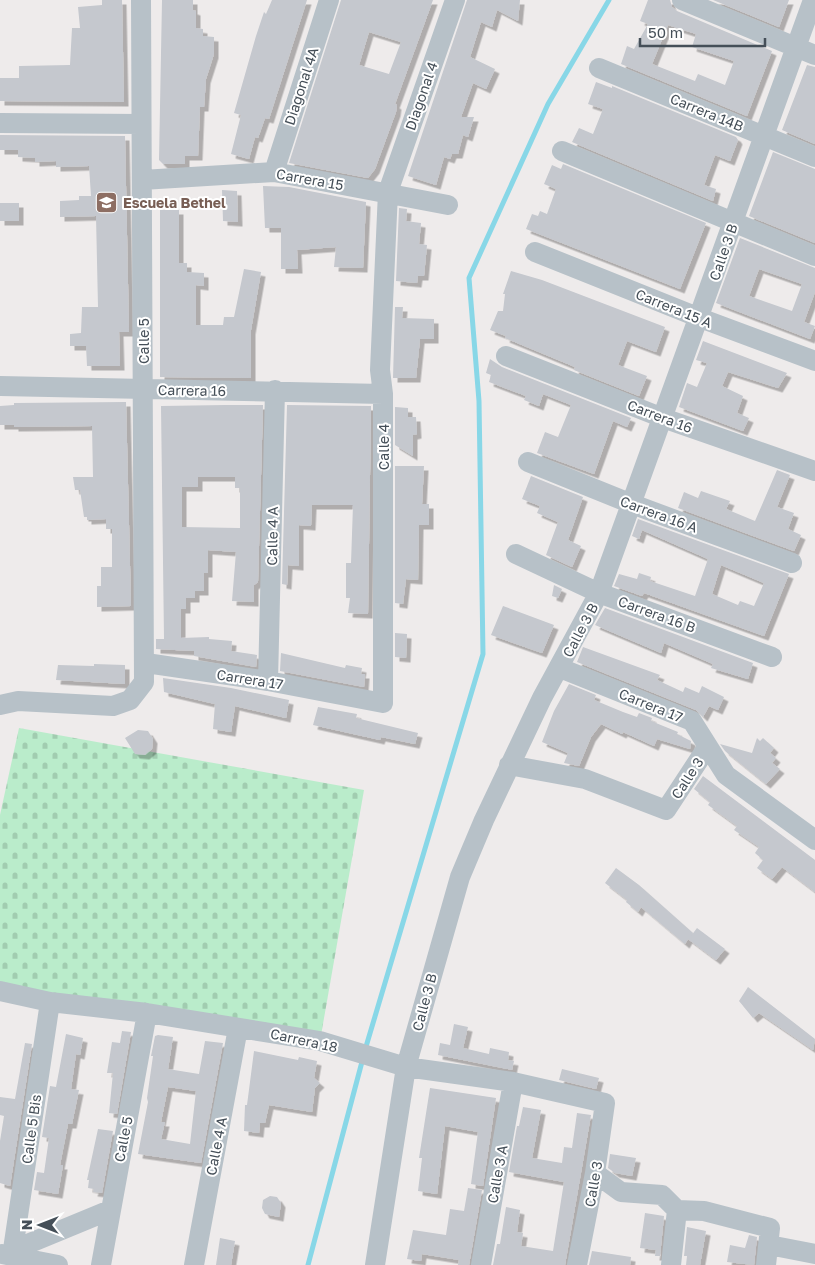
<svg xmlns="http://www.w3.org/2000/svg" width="815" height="1265" viewBox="0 0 815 1265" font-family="'Golos Text',sans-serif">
<defs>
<pattern id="cemetery-stones" width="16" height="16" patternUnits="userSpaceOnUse" patternTransform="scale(1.25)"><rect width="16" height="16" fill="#baeccb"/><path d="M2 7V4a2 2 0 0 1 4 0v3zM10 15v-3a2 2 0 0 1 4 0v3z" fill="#a1ccb0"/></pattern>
<filter id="shadow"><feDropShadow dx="4.5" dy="4.5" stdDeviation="0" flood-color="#0004"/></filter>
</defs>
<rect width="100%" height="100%" fill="#eeebeb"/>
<path fill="url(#cemetery-stones)" d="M19 728 364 790 320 1041 0 991V815Z"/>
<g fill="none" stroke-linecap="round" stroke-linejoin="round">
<path stroke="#88d7e7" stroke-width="5" d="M365 1050 483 654 479 401 469 278 548 104 609 0
M308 1265 363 1058"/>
</g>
<path fill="#c5c8ce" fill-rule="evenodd" filter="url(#shadow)" d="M102 0H122L124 102 0 101V78H19V66L70 65 72 28H80L78 7 102 5Z
M162 0H193V10L196 11V28L203 29V36L214 37V54L206 79 204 107H200L198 156H185V164H163L159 160Z
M272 0H307L269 119 265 118 258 138 255 137 249 159 231 154 241 115 234 113 256 36 264 12 266 14Z
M341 0H433L395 104 397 105 396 112 375 169 368 178 289 163ZM369 32 401 42 389 74 359 65Z
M467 0H520L518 21 497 10 492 27 481 22 470 57 495 69 486 89 473 83 461 117H474L468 137 463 135 458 154H452L450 159 444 157 436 185 408 176Z
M648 0H670L672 7 677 11 772 51 747 116 621 64 627 46 634 49 648 24 640 21ZM668 25 696 34 692 47 734 61 725 85 698 74 695 81 652 64Z
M713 0H789L779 27Z
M807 65 815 67V144L782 130Z
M596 82 612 88V86L736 137 738 140 730 161 715 155 704 185 716 189 713 201 572 142 579 128 593 134 603 109 588 104Z
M0 135 125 136 129 332H119L120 366H87L86 346H70V334L81 333 82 307H98L96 216 60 217V201L79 200V196H91L89 166 56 167V161L35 162V158L18 157V150H0Z
M773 152 815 169V243L749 216Z
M563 164 706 223 680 289 526 229 532 214 538 216 540 211 547 214 556 189 544 184 552 165 561 169Z
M263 186 289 187 366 202 363 268 334 267 336 247 297 250 298 269H281V228H265Z
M222 190 237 191 238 222 223 221Z
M0 203H19V221H0Z
M399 208 407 209 406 221 421 223 419 244 427 245 424 276H418L417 283 396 281Z
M160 210H179V263H187V272L204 273V286L196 285V325H223L224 317H234L244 269 261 272 251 330V378L160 377Z
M740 238 815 268V292L804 322 815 326 810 339 716 303ZM759 269 802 284 792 311 749 296Z
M511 271 542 280 665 327 656 352 627 341 618 365 647 376 639 396 574 370 575 367 505 338 506 336 490 330 498 311H503L505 294H503Z
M395 307H403L402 318 434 319V339H420L416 378H393Z
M703 341 787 373 778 388 728 372 722 386 743 396 737 413 749 418 743 431 679 407 687 383 697 387 707 363 696 360Z
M490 359 502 367 631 418 627 427 613 421 594 474 537 453 545 432 558 437 571 405 543 394 539 406 524 400 526 396 489 382 491 375 486 373Z
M126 402 131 606 97 607V586H101V567H112V529H106V519L87 520V517H84L80 490H75L73 477H93L92 426 14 427V425H0V406L14 405V403Z
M226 405H263L258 582 254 585V602L232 601 236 552 208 550V573H204V591H195V598H186V609H181V638L209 637V639L232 641 231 651 257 655 256 667 194 656V651L156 649V639H164L161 406ZM198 477H235V488H240V528L182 527V487H198Z
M287 405 371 406 368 614 348 613 350 598H346V563H351L353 505H312L311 526 299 525V566L288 565 287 585 282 584Z
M395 407 408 408V417H416L417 434 413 435V456L395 445Z
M395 466H424L422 504H429V525H419L418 580 406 579 403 604 395 603Z
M777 470 790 475 777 507 794 513 788 529 801 535 794 551 678 508 684 492 698 498 701 491 730 501 726 509 755 521Z
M531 476 583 497 568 540 581 546 572 567 546 555 558 522 537 513 540 506 522 499Z
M638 519 789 574 764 636 644 593 642 596 614 586 619 574 637 579 639 573 651 577 650 581 695 596 708 559 642 530 639 539 632 536ZM721 565 764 583 754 606 740 601 738 605 712 594Z
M554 585 562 589 558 598 552 596Z
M503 606 554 625 542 653 491 635Z
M605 608 753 663 748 679 711 668 713 664 664 643 661 653 595 625Z
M395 633 407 634 406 658 395 657Z
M583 647 660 675 657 680 683 692 685 687 699 693 702 686 724 697 718 710 709 706 703 717 696 710 577 662Z
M281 653 345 668 346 665 362 668 361 674H365L364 687 280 671Z
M94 664 125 665V684L56 680 58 665 94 666Z
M163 678 231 688 289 700 286 718 235 706 231 732 213 729 215 704 164 692Z
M569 684 596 695 594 700 623 712 637 717 639 713 652 718 651 721 678 732 677 734 691 741 690 749 657 739 654 746 623 732 622 734 601 724 591 737 579 766 564 763 568 753 542 742 554 711Z
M318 707 357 714 356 718 418 733 415 744 381 737 380 740 313 725Z
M138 730 148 731 153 739 152 749 145 755 135 754 125 738Z
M757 738 760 741 763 738 774 748 770 753 776 758 772 763 780 769 766 784 725 751 720 744 752 753Z
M703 776 815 860V892L782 867 772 879 757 868 763 860 755 853 759 847 734 830 737 826 708 805 710 802 694 789Z
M616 868 639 885 693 933 691 936 697 928 725 949 716 960 688 939 685 944 641 907 638 912 626 902 627 900 605 883Z
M748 987 815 1039 813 1050 759 1013 753 1018 739 1001Z
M454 1024 468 1027 463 1048 489 1054 490 1048 509 1052 508 1060 514 1061 512 1070 438 1055 440 1043 450 1045Z
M122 1031 131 1032 117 1114 109 1113 113 1073H107L112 1042 120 1043Z
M66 1034 83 1038 80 1055 76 1054 71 1089 79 1090 72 1124H68L60 1165H63L58 1194 34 1190 37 1172 44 1173 49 1138 42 1137 50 1086 56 1087Z
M158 1035 173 1037 168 1069 199 1074 205 1041 223 1043 201 1163 138 1154 148 1102 147 1098 153 1056H151L155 1036ZM168 1087 196 1091 190 1144 161 1139 165 1122H161Z
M25 1043 32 1044 10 1186 0 1183V1141L4 1116 0 1115V1097L15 1099Z
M254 1051 298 1060 299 1057 317 1061 314 1078 320 1083 315 1088 312 1112 269 1105 265 1123H260L259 1133 244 1131 245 1105H247Z
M562 1069 599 1078 596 1089 559 1080Z
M430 1088 496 1098 483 1186 471 1184 478 1132 445 1126 437 1194 418 1191 422 1158H419Z
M523 1107 541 1110 532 1158 562 1163 564 1147 572 1148 577 1113 591 1115 565 1265H493L497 1244H500L506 1207 520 1210 517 1232 523 1233 521 1246 553 1251 564 1182 509 1172 517 1126H519Z
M98 1129 113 1131 102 1193 93 1192 94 1189 88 1188 89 1180H87Z
M610 1154 636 1158 632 1176 615 1173 608 1168Z
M468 1188 482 1190 469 1265H458L459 1260 422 1254 421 1261 407 1259 413 1230 446 1235 450 1209 464 1211Z
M270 1196 277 1197 281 1203 279 1217 265 1214 262 1208 263 1200Z
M645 1213 664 1216 660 1256H655L656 1250 640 1248Z
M687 1227 706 1231 700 1265H686L687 1256H684Z
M749 1235 757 1237 754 1265 727 1262 730 1245 745 1248Z
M220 1238 235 1241 231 1265H216Z
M592 1251 631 1257 630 1265H589Z"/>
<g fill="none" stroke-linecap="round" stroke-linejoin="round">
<path stroke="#b7c1c8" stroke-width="20" d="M682 0 815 55
M599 68 815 157
M0 123 141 124
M562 151 815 256
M274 172 329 0
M142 180 274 172 448 205
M535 252 700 318 815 361
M506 356 663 418 815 471
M0 386 383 394
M528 462 632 504 792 563
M516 554 599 593 772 657
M146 663 268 681 383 703V394L380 370 388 192 455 0
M560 668 692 721 726 775 815 840
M268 681 275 390
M0 705 18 701 113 706 130 700 144 682 141 0
M509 765 585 779 666 810 708 746
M0 991 50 1002 147 1013 320 1041 406 1067 513 1082 605 1103 595 1173 577 1265
M595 1173 621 1192 662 1195 677 1210 704 1211 770 1228 766 1265
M769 1245 815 1254
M13 1250 110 1210
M2 1254 58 1265
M12 1256 50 1002
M101 1265 147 1013
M194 1265 238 1028
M375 1265 406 1067 460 877 484 820 542 698 599 593 813 0
M481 1265 513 1082
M671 1265 677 1210"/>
</g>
<defs>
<symbol id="school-square" viewBox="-11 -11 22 22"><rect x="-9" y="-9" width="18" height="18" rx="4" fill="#8d6e63" stroke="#fff"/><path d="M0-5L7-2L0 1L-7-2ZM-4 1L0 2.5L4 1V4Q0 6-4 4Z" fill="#fff"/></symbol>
</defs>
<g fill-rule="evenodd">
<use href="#school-square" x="94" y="190" width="25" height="25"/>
</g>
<g text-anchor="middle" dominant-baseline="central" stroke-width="4" stroke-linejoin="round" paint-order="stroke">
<g font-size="14" fill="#454f58" stroke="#fff">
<text transform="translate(301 86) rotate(-72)">Diagonal 4A</text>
<text transform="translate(421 96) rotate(-71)">Diagonal 4</text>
<text transform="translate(707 112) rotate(22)">Carrera 14B</text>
<text transform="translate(310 179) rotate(10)">Carrera 15</text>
<text transform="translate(723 252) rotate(-71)">Calle 3 B</text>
<text transform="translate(674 308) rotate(22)">Carrera 15 A</text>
<text transform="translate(143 341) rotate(-90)">Calle 5</text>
<text transform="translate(192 390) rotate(1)">Carrera 16</text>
<text transform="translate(660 416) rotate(21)">Carrera 16</text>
<text transform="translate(383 447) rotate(-90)">Calle 4</text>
<text transform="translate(659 514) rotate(20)">Carrera 16 A</text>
<text transform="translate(272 536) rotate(-89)">Calle 4 A</text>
<text transform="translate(657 614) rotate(20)">Carrera 16 B</text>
<text transform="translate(580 630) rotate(-62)">Calle 3 B</text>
<text transform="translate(250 679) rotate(9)">Carrera 17</text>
<text transform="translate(651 705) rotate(22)">Carrera 17</text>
<text transform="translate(687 778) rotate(-57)">Calle 3</text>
<text transform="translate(424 1002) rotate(-75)">Calle 3 B</text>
<text transform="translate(304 1040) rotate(12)">Carrera 18</text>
<text transform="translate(31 1129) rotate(-82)">Calle 5 Bis</text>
<text transform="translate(123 1139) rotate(-79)">Calle 5</text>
<text transform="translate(216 1146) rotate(-79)">Calle 4 A</text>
<text transform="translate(497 1174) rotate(-80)">Calle 3 A</text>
<text transform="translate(593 1184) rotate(-80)">Calle 3</text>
</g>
<g font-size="14" font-weight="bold" fill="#785e54" stroke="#fff" text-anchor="start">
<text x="123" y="202">Escuela Bethel</text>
</g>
</g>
<g transform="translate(40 1225) rotate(270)" stroke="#ffffff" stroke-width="4" paint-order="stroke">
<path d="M0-4L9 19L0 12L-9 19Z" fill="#454f58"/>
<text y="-8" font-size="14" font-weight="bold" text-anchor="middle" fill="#454f58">N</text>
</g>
<path d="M640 38v8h125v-8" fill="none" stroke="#454f58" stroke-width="2.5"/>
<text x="648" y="38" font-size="15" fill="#454f58" stroke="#ffffff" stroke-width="4" paint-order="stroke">50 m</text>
</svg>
